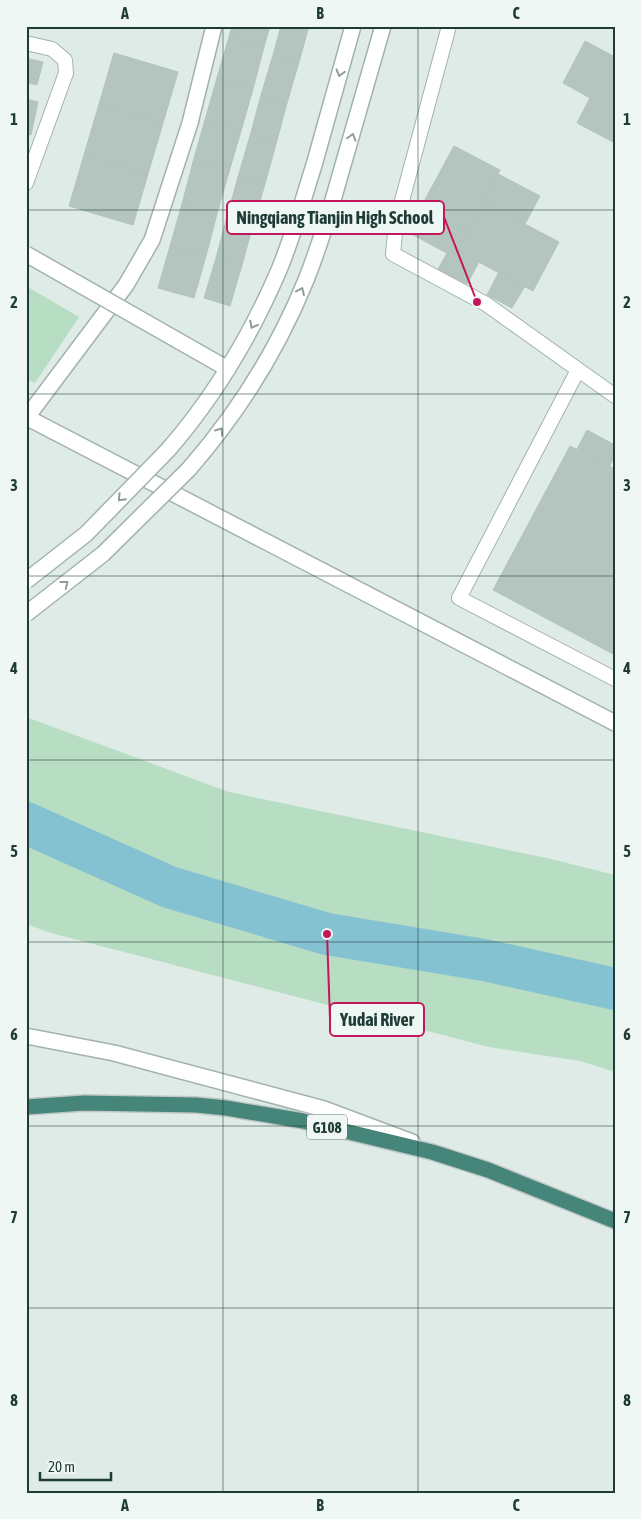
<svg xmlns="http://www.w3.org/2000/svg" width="641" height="1519" viewBox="0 0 641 1519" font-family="'Asap Condensed',sans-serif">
<rect width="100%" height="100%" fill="#dfebe6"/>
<path fill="#b7ddc3" d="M26 286 79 317 35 383 26 379Z
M26 717 229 792 551 859 615 875V1072L580 1061 489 1047 51 933 26 924Z"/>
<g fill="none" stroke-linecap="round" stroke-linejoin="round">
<path stroke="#84c2d2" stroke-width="42" d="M26 823 169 887 327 934 484 960 615 989"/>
</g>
<path fill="#b4c5bf" stroke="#b1c4bd" d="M232 26H270L264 47 229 37Z
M281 26H309L299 62 273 55Z
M229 37 264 47 253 89 217 78Z
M585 41 615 57V143L577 123 590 98 563 83Z
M114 53 178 72 163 123 99 104Z
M273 55 299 62 287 103 261 95Z
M26 58 43 62 37 85 28 83 27 89Z
M217 78 253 89 241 131 205 120Z
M261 95 287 103 276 144 250 136Z
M26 99 38 102 31 135 26 134Z
M99 104 163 123 148 174 84 155Z
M205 120 241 131 229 172 193 162Z
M250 136 276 144 265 184 238 177Z
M454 146 500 170 468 232 421 207Z
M84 155 148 174 133 225 69 206Z
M193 162 229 172 217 214 182 204Z
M498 174 540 196 525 224 483 202Z
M238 177 265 184 253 225 227 217Z
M483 202 559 242 533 291 458 251Z
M182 204 217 214 206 256 170 246Z
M419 206 468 232 454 257 406 231Z
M227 217 253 225 242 265 216 258Z
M170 246 206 256 194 298 158 288Z
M458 251 479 262 467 284 438 269 447 253 454 257Z
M216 258 242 265 230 306 204 298Z
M499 272 525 286 512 308 487 295Z
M587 430 615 445V456L609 467 577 449Z
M570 446 613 468H615V655L493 590Z"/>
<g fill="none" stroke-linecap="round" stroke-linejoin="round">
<defs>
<path id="service" d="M449 26 396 223 393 254 486 304 615 396
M26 43 52 49 65 60 66 73 26 183
M578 370 459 598 615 679"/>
<path id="minor" d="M27 417 126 285 152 240 190 123 214 26"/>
<path id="tertiary" d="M177 340 228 369
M26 417 615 723
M168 450C215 396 251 335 279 270 293 236 303 200 314 165 327 119 340 73 353 26
M189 469C238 413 278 349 306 280 320 245 331 208 341 172 355 123 369 75 383 26
M26 1036 114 1053 324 1109 412 1142"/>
<path id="trunk" d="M26 1107 84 1103 196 1105 226 1108 303 1121 432 1152 488 1170 615 1221"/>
</defs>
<use href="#service" stroke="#a2b3ad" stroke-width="16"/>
<use href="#minor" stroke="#a2b3ad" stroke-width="18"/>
<use href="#tertiary" stroke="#a2b3ad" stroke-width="18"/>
<use href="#trunk" stroke="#c0c8c6" stroke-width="18"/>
<use href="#service" stroke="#fff" stroke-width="14"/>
<use href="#minor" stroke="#fff" stroke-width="15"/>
<use href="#tertiary" stroke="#fff" stroke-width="15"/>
<use href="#trunk" stroke="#46857a" stroke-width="15"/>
<defs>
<path id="tertiary-bridge" d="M26 254 177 340
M26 581 86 534 168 450
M26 614 103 554 189 469"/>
</defs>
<use href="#tertiary-bridge" stroke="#a2b3ad" stroke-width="18" stroke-linecap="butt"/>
<use href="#tertiary-bridge" stroke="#fff" stroke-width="15"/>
</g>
<defs><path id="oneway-chevron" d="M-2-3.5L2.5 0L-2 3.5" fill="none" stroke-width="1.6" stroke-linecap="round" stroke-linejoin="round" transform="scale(1.25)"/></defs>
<g stroke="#8f9d9a">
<use href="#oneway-chevron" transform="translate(340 73) rotate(106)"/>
<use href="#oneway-chevron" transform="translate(352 137) rotate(-74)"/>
<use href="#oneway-chevron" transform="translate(301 291) rotate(-65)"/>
<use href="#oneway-chevron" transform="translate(253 325) rotate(118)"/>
<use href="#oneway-chevron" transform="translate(220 431) rotate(-54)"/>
<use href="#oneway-chevron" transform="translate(121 498) rotate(134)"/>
<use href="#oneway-chevron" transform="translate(65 584) rotate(-38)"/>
</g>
<path fill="none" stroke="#1f3b35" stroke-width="1" stroke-opacity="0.55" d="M223 26V1493M418 26V1493M26 210H615M26 394H615M26 576H615M26 760H615M26 942H615M26 1126H615M26 1308H615"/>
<g text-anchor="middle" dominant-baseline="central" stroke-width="5" stroke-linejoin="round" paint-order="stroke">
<rect fill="#eff7f4" stroke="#5d736e" stroke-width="1" x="307" y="1114.5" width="40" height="25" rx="4"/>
<g font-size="15" font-weight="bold" fill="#1f3b35">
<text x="327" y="1127">G108</text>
</g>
</g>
<path fill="none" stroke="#c2185b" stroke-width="2" d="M477 302L444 217M327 934L330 1019"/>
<g fill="#c2185b" stroke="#eff7f4" stroke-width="2">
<circle cx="477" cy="302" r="5"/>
<circle cx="327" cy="934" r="5"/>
</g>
<g fill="#eff7f4" stroke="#c2185b" stroke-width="2">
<rect x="227" y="201" width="217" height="33" rx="5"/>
<rect x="330" y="1003" width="94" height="33" rx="5"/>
</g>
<g font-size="18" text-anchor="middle" font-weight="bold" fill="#1f3b35">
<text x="335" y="224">Ningqiang Tianjin High School</text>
<text x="377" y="1026">Yudai River</text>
</g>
<rect width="641" height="1519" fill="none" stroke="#eff7f4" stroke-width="55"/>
<path d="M40 1472v8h71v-8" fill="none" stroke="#1f3b35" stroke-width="2.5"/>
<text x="48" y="1472" font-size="15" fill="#1f3b35" stroke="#eff7f4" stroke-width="4" paint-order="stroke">20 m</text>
<rect x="28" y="28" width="586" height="1464" fill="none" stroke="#1f3b35" stroke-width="2"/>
<g font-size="16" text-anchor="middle" font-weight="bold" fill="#1f3b35">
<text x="125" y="19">A</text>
<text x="320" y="19">B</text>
<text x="516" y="19">C</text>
<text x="14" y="125">1</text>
<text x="627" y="125">1</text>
<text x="14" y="308">2</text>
<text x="627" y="308">2</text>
<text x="14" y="491">3</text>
<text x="627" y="491">3</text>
<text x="14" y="674">4</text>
<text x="627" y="674">4</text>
<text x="14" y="857">5</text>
<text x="627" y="857">5</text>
<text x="14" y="1040">6</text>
<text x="627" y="1040">6</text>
<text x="14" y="1223">7</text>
<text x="627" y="1223">7</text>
<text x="14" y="1406">8</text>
<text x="627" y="1406">8</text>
<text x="125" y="1511">A</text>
<text x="320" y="1511">B</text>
<text x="516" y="1511">C</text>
</g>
</svg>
